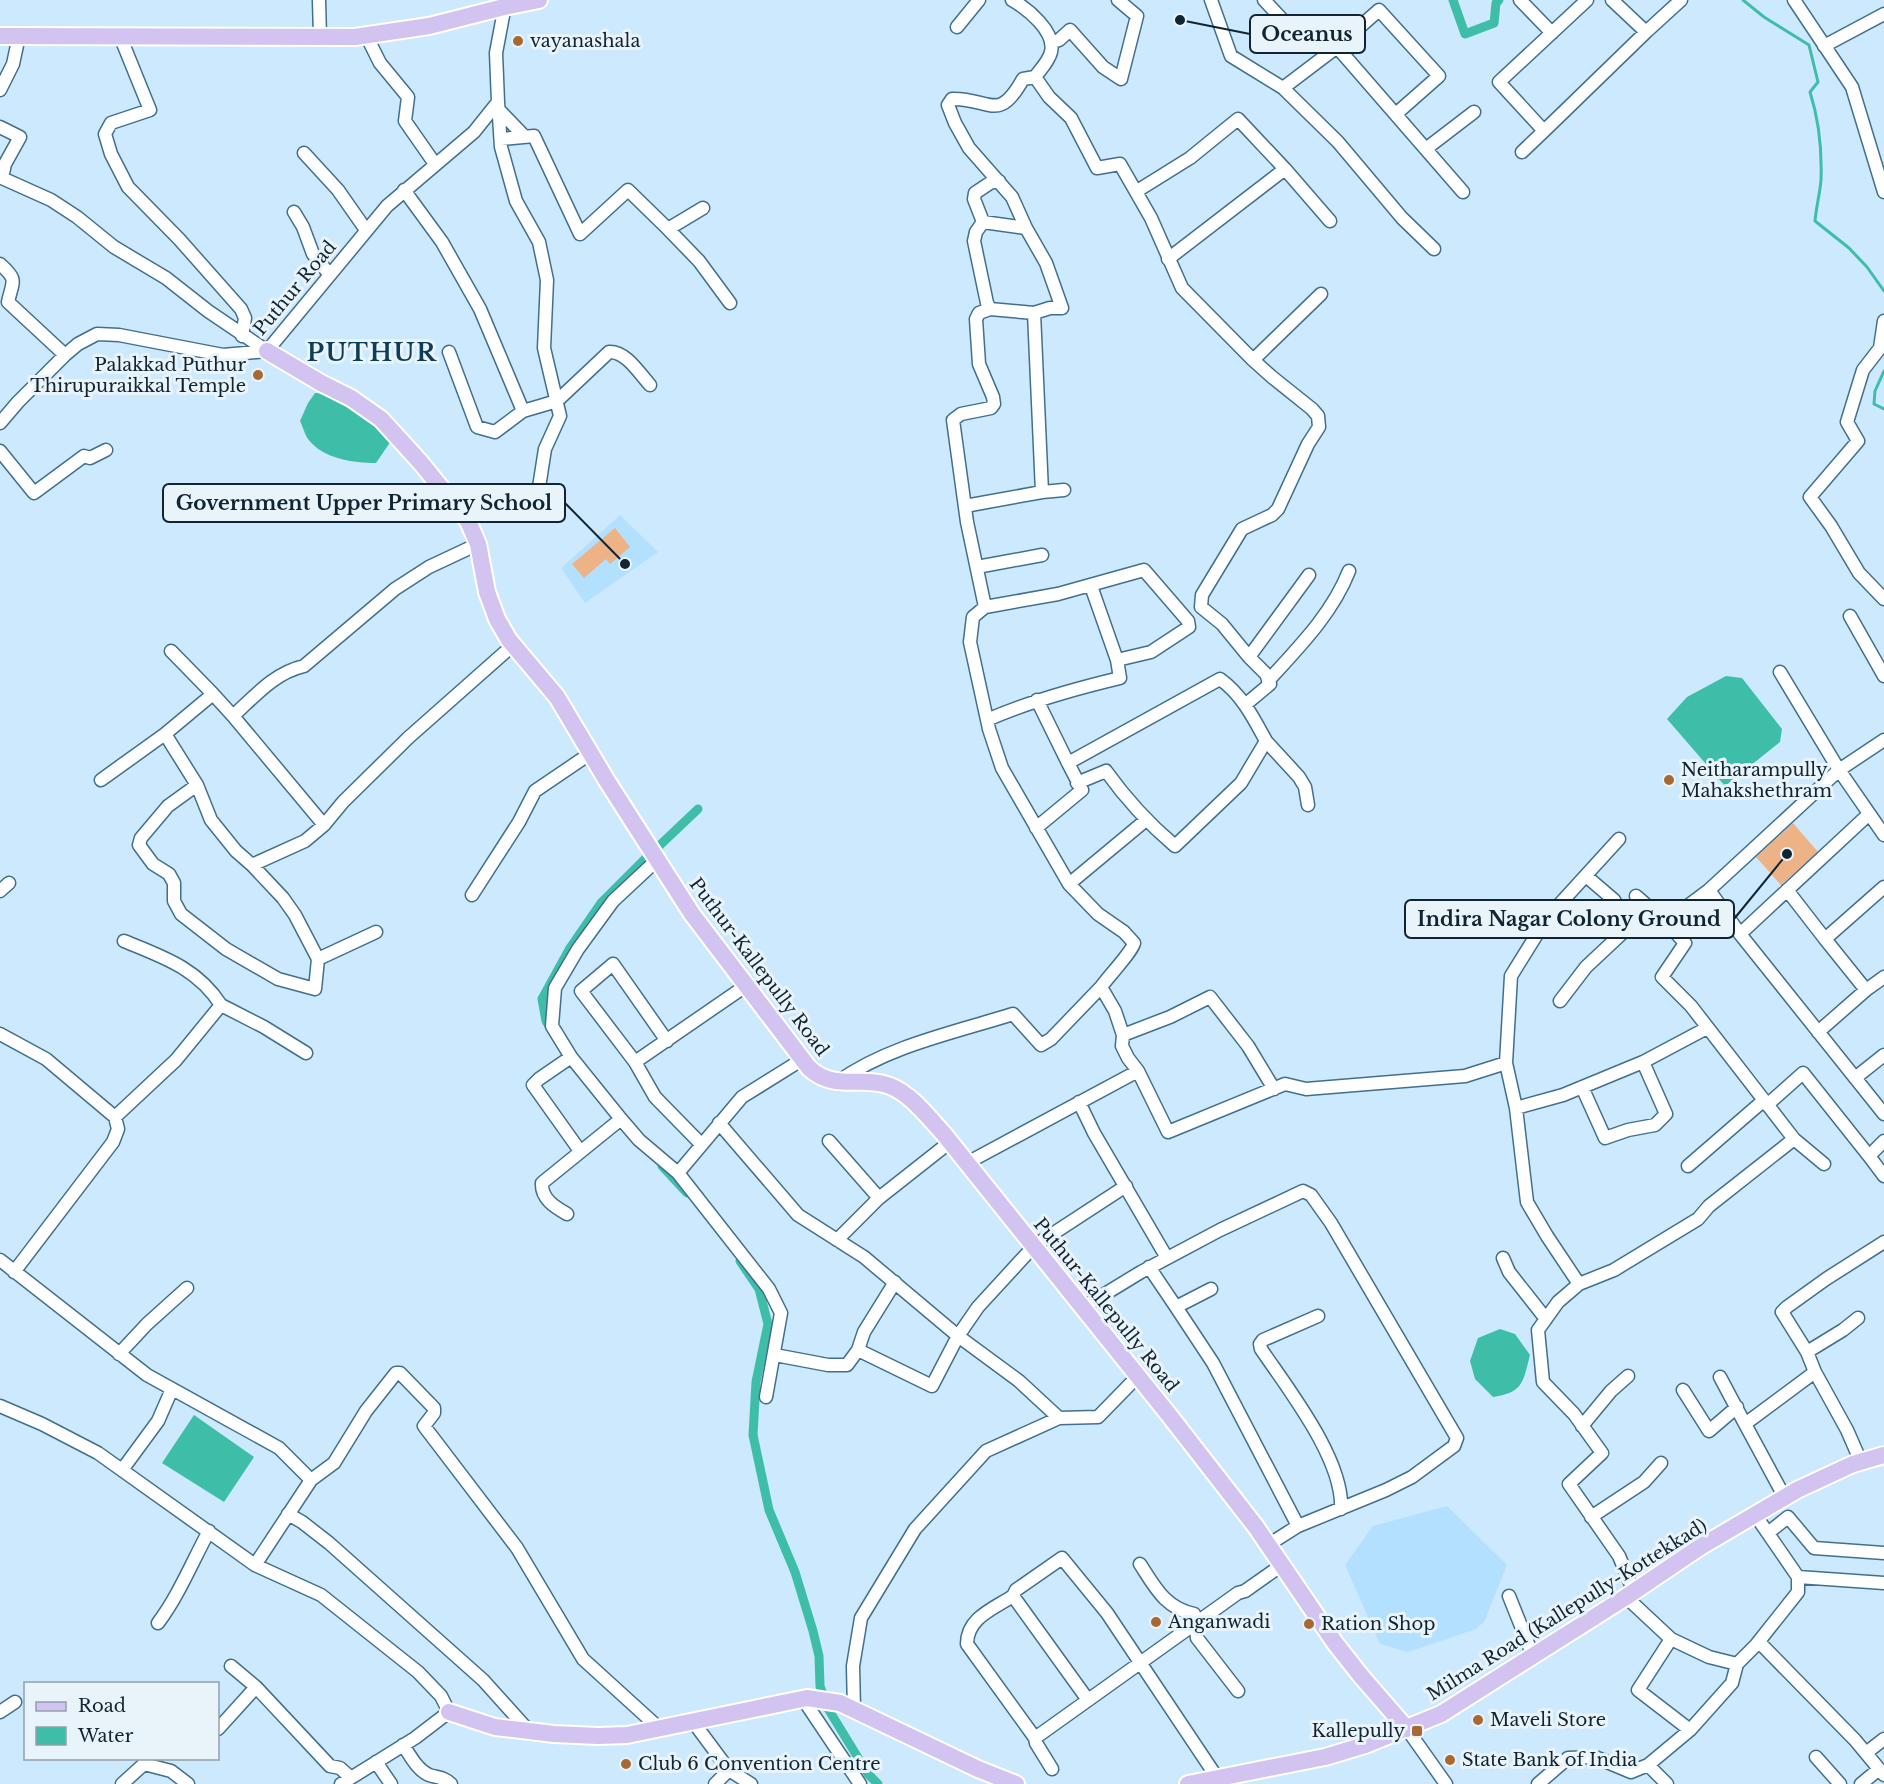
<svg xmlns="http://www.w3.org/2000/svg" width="1884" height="1784" viewBox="0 0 1884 1784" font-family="'Libre Baskerville',serif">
<rect width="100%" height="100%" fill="#cce9fd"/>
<path fill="#b4e0ff" d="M620 515 658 552 585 603 561 568Z
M1447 1506 1507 1565 1484 1622 1476 1629 1408 1652 1380 1644 1345 1565 1373 1526Z"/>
<path fill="#edb285" d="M615 528 630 547 610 564 606 559 584 578 572 564Z
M1793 823 1818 852 1781 885 1756 857Z"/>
<path fill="#3ebea8" d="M315 393C339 393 375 424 391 441L376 463C354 463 323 459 308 439 305 435 303 427 300 421L308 403Z
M1726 676 1742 678 1782 729 1780 742 1725 786 1667 719 1687 697Z
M1500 1329 1515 1334 1530 1355C1523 1381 1524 1393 1493 1397L1475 1379 1470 1361 1478 1338Z
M194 1415 254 1457 224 1502 162 1463Z"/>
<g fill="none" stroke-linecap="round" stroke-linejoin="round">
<path stroke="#3ebea8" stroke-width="3" d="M1743 0 1764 17 1809 45 1818 82 1810 92C1819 120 1822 151 1821 180 1820 193 1816 208 1815 221L1849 248 1867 267 1884 291
M1884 371 1875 391 1874 404 1884 409"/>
<path stroke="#3ebea8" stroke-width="9" d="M1453 0 1465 34 1494 23 1496 3 1499 0
M659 846 698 809
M552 1031 546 1021 542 999 570 948 601 903 647 857
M662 1166 687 1193
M740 1261 759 1289 768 1324 756 1382 753 1435 769 1510 795 1572 813 1631 819 1656 820 1686 827 1707 868 1774 878 1784"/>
<defs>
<path id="minor" d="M319 0 320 37
M1012 0C1028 9 1056 32 1051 52 1049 61 1040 70 1035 77L1049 97 1071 118 1097 168 1120 164 1151 218 1182 288 1253 360 1272 377 1312 409 1318 416 1319 427 1308 444 1278 509 1272 515 1242 529 1202 595 1201 607 1222 624 1249 657 1266 674 1270 684 1246 704
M1211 0 1231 56 1283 88 1338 142 1402 218 1434 249
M1264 0 1293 31
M1520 0 1552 33
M1587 0 1499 82 1544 131 1646 32 1612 0
M1794 0 1852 87 1884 192
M957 27 979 0
M1646 32 1681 0
M366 35 380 63 408 97 405 121 435 164
M120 36 150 110 111 123 105 134 111 154 128 187 179 239 241 309 245 318 242 336
M1052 42 1059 40 1070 30 1103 67 1121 79 1137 16 1118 0
M1824 46 1884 14
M1337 47 1379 10 1439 76 1397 113
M1283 88 1337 47 1463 192
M0 90 13 64 19 36
M499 110 525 137
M0 127 20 137 5 164 2 178 51 200 77 217 114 247 166 278 208 311 267 351
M501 139 534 136 580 234 628 190 668 229 703 208
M1427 148 1474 112
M1522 152 1544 131
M304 153 338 190 366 230
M1285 169 1330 221
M999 181 990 183 975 193 974 199 983 222 976 232 974 241 987 303 990 309 1034 313 1042 492
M404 190 442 242 480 309 523 411 557 401 609 352C626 351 639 373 650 385
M1137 191 1190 158 1238 119 1285 169 1168 259
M294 212 303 227 313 254 330 275
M983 222 1026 228 1012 197 969 148 955 123 948 105 952 99C990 98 998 124 1023 79L1035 77
M1026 228 1046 263 1062 308H1050L1034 313
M668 229 699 261 730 303
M0 264C18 280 13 280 8 302L65 355
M990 309 979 313 976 319 979 364 993 397 994 404 991 408 961 414 953 420 967 522 985 607 973 617 970 642 989 729 1002 768 1069 884 1098 914 1124 932 1134 943C1132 952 1108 977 1101 987L1115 1011 1123 1035 1122 1046 1128 1058 1138 1071
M1884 321 1880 348 1863 370 1847 422 1858 441 1810 497 1831 526 1859 573 1884 599
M449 352 477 427 495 432 523 411
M1253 360 1321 294
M0 423 18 402 65 355 78 344 97 334 119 335 223 355 267 351 387 206 474 132 498 102 496 53 506 0
M0 451 34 493 84 456 90 458 106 450
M965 506 1042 492 1064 490
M468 521 488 506H520L537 500 545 449 560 416 544 348 547 280 539 242 516 201 501 147 498 102
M977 567 1042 555
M1091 586 1117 660
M985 607 1058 594 1144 570 1188 621 1189 627 1151 652 1117 660 1120 678C1074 689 1030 701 987 720
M1850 616 1884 676
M171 651 213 694
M1249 657 1309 575
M1780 672 1839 770 1884 835
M1268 681C1299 647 1332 614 1349 571
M1037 700 1068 763 1220 679C1242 695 1253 717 1266 741L1241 783 1175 846C1148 823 1126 799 1106 771L1077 783
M233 716 324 825
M165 734 197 785
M1884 740 1839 770 1709 890 1740 934 1884 1114
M1266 741 1299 777 1305 787 1308 805
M101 780 165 734 213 694 233 716C255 696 274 673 304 666L395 589 429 567 478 544
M1036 828 1082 790 1068 763
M658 859 613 901 578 949 555 988 552 1026 571 1057 621 1119 639 1140 678 1173 769 1289 781 1313 766 1397
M252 865 283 898 295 915 318 959 315 989 278 979 226 949 181 914 174 901V883L169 874 153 864 139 845 141 838 168 806 197 785 211 820 236 851 252 865 305 841 324 825 343 802 408 738 513 645
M1586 876 1614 900 1621 913
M1069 884 1146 820
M1709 890 1666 922 1685 943 1662 977 1691 1006 1794 1139
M1787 890 1825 939 1884 887
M0 891 9 883
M472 895 519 822 535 791 591 753
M1636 896 1666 922
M1740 934 1869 814
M1825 939 1866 990 1884 977
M318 959 376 932
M1560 1001 1586 967 1649 908
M221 1005 264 1027 306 1053
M1818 1032 1866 990
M0 1034 46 1059 115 1117 176 1060 221 1005C197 968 163 957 124 941
M1123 1035 1170 1017 1210 997 1248 1046 1274 1089
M667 1041 613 964 581 991 635 1062 747 985
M571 1057 539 1079 533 1085 580 1151
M635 1062 655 1097 701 1144
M1643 1062 1707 1028
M1506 1063 1511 976 1547 918 1619 839
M1855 1078 1884 1055
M839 1081C888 1046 956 1032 1013 1014L1041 1045 1051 1039 1101 987
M1079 1102 1094 1133 1167 1258
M1767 1105 1803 1073 1869 1156
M1516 1108 1563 1095 1643 1062 1666 1114 1655 1125 1628 1130 1605 1138 1582 1087
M719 1123 798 1215 864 1257 958 1336 1019 1381 1059 1418
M829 1141 879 1198
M1884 1141 1869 1156 1884 1176
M967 1163 1138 1071 1168 1132 1285 1084 1306 1089 1465 1076 1506 1063 1516 1108 1527 1202 1547 1236 1579 1284 1558 1302 1538 1330 1543 1382 1574 1414 1602 1453 1569 1484 1619 1556 1634 1592
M1688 1166 1763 1101
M678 1173 742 1097 803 1059
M567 1214C555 1207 541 1199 542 1183L621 1119
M837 1240 879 1198 950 1142
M1503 1258 1509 1272 1546 1319
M0 1260 147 1375 279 1448 311 1480 255 1565
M1149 1267 1176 1307 1211 1289
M14 1272 113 1142 118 1129 115 1117
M1579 1284 1614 1270 1698 1219 1709 1206 1794 1139 1824 1164
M1176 1307 1213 1363 1298 1526
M1082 1308 1141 1272 1220 1230 1303 1191 1311 1195 1331 1223 1457 1438 1454 1446 1412 1477 1386 1490 1298 1526 1268 1545
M1318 1316 1263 1340 1260 1344 1261 1349C1288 1389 1344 1460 1341 1509
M858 1350 932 1386 958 1336 978 1307 1034 1246 1126 1186
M1807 1352 1843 1330 1858 1318
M119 1354 147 1324 187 1288
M775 1355 828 1365H847L858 1350 864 1332 895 1282
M1720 1377 1745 1424
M1683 1390 1709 1431 1737 1407
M0 1406 42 1424 98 1453 255 1565 321 1595 418 1672 441 1696 449 1712 415 1738 341 1784
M1582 1426 1611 1391 1628 1376
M1861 1462 1847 1430 1815 1372 1807 1352 1782 1312 1787 1307 1826 1279 1884 1242
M122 1470 158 1421 172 1389
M311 1480 334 1463 366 1411 396 1373H400L434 1408V1413L424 1426 517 1548 583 1659 660 1729
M1785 1498 1745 1424 1815 1372
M288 1514 302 1522 329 1543 483 1680 528 1730
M1756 1516 1798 1577
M1591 1517 1644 1482 1661 1463
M1768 1533 1788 1517 1814 1548 1884 1553
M1140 1564C1155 1587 1165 1608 1194 1614L1197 1638 1238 1691
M1013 1596 1088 1700
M1509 1596 1533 1656
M1626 1597 1671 1639 1709 1657 1737 1664
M158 1623C179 1595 192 1562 209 1531
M1671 1639 1638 1690 1690 1730
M1759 1642 1855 1740 1884 1775
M231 1666 256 1687 330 1766 340 1768 350 1777
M803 1699 860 1784
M854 1710 853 1666 861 1618 915 1529 986 1451 1059 1418 1098 1417 1138 1376
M0 1712 15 1702
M694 1723 729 1770 751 1784
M218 1729 256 1687
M1407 1729 1446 1784
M1035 1738 1238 1593 1245 1591 1282 1565
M403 1745C410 1755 417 1770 429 1775 438 1778 444 1777 451 1784
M1866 1753 1884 1739
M1816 1757 1840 1784
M376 1762 391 1784
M1648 1765 1667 1784
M1052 1769 1036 1743 1035 1738 967 1644C967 1618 993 1609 1013 1596L1016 1590 1062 1558 1107 1613 1218 1779
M122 1784 144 1764 171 1771 188 1784
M715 1784 729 1770
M1538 1784 1568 1758 1595 1757 1631 1772 1648 1765 1690 1730 1732 1683 1737 1664 1756 1645 1798 1592V1577L1884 1583
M1861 1784 1879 1769"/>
<path id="major" d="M0 36 355 37 429 26 504 7 539 0
M267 351 321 383 351 398 381 419 421 463 468 521 478 544 487 592 497 619 509 640 557 697 607 781 692 914 809 1068C835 1092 862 1075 890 1086 911 1094 928 1117 943 1133L1169 1415 1256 1527 1335 1643 1361 1676 1407 1729
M449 1712 495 1727 554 1734 598 1736 627 1735 807 1698 840 1703 978 1769 1016 1784
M1188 1784 1325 1757 1365 1745 1441 1714 1626 1597 1700 1547 1797 1490 1853 1464 1884 1455"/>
</defs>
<use href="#minor" stroke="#426f8d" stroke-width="15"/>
<use href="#major" stroke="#fff" stroke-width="20"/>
<use href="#minor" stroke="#fff" stroke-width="12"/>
<use href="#major" stroke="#d2c3f1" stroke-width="16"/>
</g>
<g fill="#a86831" stroke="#e9f3fa" stroke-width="2">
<circle cx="518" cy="41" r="6"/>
<circle cx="258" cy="375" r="6"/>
<circle cx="1669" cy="780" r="6"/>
<circle cx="1156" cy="1622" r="6"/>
<circle cx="1309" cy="1624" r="6"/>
<circle cx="1478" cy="1720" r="6"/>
<rect x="1411" y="1725" width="12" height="12" rx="3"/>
<circle cx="1450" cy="1760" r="6"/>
<circle cx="626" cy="1764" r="6"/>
</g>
<g text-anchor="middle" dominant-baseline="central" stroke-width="6" stroke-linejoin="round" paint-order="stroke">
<g font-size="18" fill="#112431" stroke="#e9f3fa" text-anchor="start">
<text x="530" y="41">vayanashala</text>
<text x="246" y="365" text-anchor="end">Palakkad Puthur<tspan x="246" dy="21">Thirupuraikkal Temple</tspan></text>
<text x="1681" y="770">Neitharampully<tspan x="1681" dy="21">Mahakshethram</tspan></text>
<text x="1168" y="1622">Anganwadi</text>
<text x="1321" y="1624">Ration Shop</text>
<text x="1490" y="1720">Maveli Store</text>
<text x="1405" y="1731" text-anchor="end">Kallepully</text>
<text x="1462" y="1760">State Bank of India</text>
<text x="638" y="1764">Club 6 Convention Centre</text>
</g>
<g font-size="18" fill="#112431" stroke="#e9f3fa">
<text transform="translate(295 288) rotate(-50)">Puthur Road</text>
<text transform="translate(759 967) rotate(53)">Puthur-Kallepully Road</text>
<text transform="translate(1106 1305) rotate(51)">Puthur-Kallepully Road</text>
<text transform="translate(1567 1610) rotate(-32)">Milma Road (Kallepully-Kottekkad)</text>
</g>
<g font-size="24" font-weight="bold" letter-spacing="1.5" fill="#0d3d58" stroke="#e9f3fa">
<text x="372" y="352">PUTHUR</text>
</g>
</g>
<path fill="none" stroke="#112431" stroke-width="2" d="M1180 20L1250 34M625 564L565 503M1787 854L1734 919"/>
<g fill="#112431" stroke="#e9f3fa" stroke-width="2">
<circle cx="1180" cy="20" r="6"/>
<circle cx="625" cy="564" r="6"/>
<circle cx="1787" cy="854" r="6"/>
</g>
<g fill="#e9f3fa" stroke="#112431" stroke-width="2">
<rect x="1250" y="15" width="115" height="38" rx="6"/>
<rect x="163" y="484" width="402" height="38" rx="6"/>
<rect x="1405" y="900" width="329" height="38" rx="6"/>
</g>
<g font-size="20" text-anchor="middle" font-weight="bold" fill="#112431">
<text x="1307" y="41">Oceanus</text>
<text x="364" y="510">Government Upper Primary School</text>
<text x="1569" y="926">Indira Nagar Colony Ground</text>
</g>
<rect x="24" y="1682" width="195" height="78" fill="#e9f3fa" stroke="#93a0aa" stroke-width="1.5"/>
<rect x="36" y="1702" width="30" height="9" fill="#d2c3f1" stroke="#93a0aa" stroke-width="1.5"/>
<text x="78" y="1712" font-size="18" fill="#112431">Road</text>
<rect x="36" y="1727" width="30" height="18" fill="#3ebea8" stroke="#93a0aa" stroke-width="1.5"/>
<text x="78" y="1742" font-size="18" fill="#112431">Water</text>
</svg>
